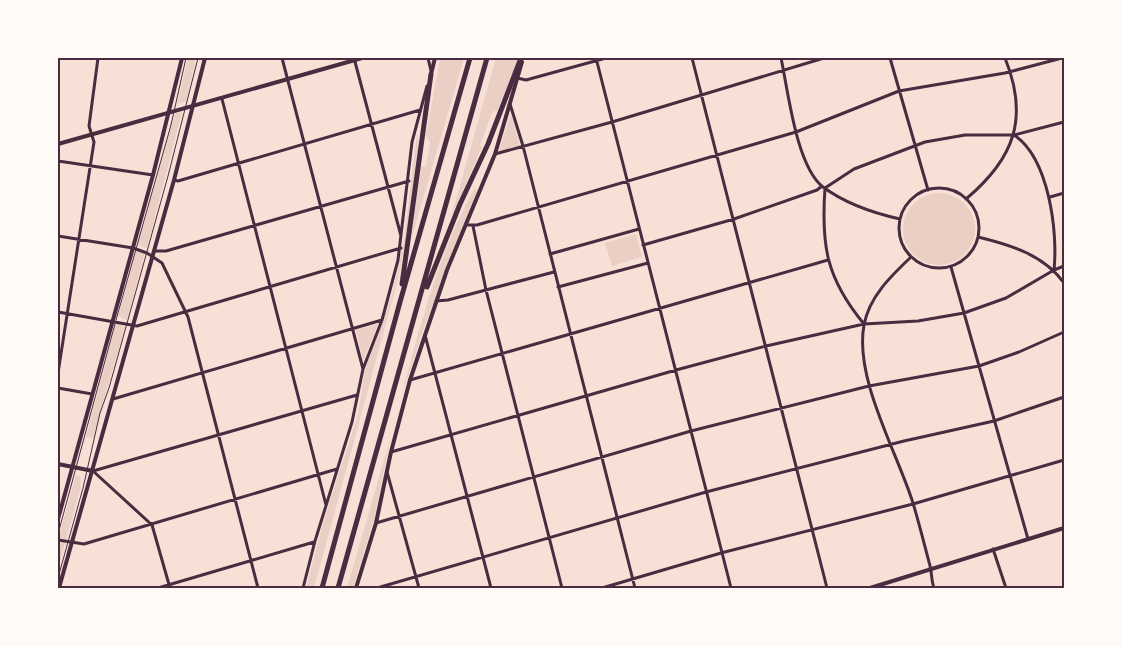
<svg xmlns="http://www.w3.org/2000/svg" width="1122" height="646" viewBox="0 0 1122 646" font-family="Helvetica,sans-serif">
<rect width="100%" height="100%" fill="#f7e1d7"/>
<path fill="#ebcfc5" d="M188 58H196L186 102 177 104Z
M440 58H464L411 240 421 167 426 166 430 142 426 136Z
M496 58H519L497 111H494L491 115 480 146 482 147 451 217Z
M182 112 147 248 138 245 175 114Z
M511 114 520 146 499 151Z
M417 134C424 153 403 257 397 283L314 588H306L324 519 358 415 365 370 393 292 404 240Z
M474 189 478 190 422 333 401 398C419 328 439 252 474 189Z
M903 229a36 36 0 1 1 72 0a36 36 0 1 1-72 0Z
M636 234 642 257 612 266 605 243Z
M136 251 145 253 127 320 118 316Z
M116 323 125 327 93 438 86 437Z
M378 324 363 361 356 330Z
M391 436 374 519 353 588H347Z
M76 475 81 477 80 490 58 569V540Z"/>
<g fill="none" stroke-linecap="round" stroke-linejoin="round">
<path stroke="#4a2c40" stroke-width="1" d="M116 320 171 125 186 58
M58 534 115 324
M58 578 83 488 100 413 109 388 168 176 198 58"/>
<path stroke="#4a2c40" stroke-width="3" d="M282 58 363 369
M354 58 401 236
M428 58 431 71
M596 58 731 588
M692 58 827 588
M781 58C788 90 796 166 823 187 846 204 873 213 900 219
M890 58 928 190
M517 78 526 80 606 58
M222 99 326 505
M510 104 523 146 635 588
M1014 135C1049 158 1058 232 1054 270
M495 154 612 122 824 58
M58 161 153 175
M174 180 178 181 420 110
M825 188 854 169 925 142 965 135H1014L1064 122
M825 188C821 245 826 278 864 324
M899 228a40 40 0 1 1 80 0a40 40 0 1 1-80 0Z
M1050 197 1064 193
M966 199C1015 158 1029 117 1005 58
M468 225H477L796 132 899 91 1005 73 1062 58
M473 226 486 290 562 588
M58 236 133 248 147 253 162 263 188 317 258 588
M978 237C1011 245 1044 255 1064 283
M643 245 734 219 817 190 822 186
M154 251H166L409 181
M550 254 639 229
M911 257C891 276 869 297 864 325 854 378 897 452 913 503 919 523 924 543 929 562 932 571 931 580 934 588
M951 267 1028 539
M558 287 648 263
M436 301 448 300 554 272
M58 312 137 326 401 248
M425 335 491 588
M58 373 94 142 89 126 98 58
M410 380 828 260
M58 388 92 394
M113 399 382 320
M391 452 676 370 766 346 864 324 918 321 964 313 1006 298 1054 270 1064 266
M93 471 357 395
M93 471 152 525 170 588
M387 472 419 588
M376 523 691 431 869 386 979 366 1019 352 1064 332
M58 540 84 544 337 469
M993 549 1006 588
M158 588 314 542
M303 588 315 541 352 422 363 369 382 320 398 260 412 142 427 86
M377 588 706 492 904 441 994 421 1064 397
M602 588 721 553 913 504 1064 460"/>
<path stroke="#4a2c40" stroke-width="4" d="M431 74 435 58
M58 144 362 58
M58 464 93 471
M356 588 376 523 391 452 410 380 447 270 495 154 522 62
M870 588 1064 528"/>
<path stroke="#4a2c40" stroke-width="4" d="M58 519 153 175 182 58
M59 588 174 180 205 58"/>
<path stroke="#4a2c40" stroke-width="5" d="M402 284 431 74
M427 287 460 204 488 144 521 58
M322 588 400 302 470 58
M338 588 487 58"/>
</g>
<rect width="1122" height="646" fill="none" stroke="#fffaf5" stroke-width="118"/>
<rect x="59" y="59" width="1004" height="528" fill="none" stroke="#4a2c40" stroke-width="2"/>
</svg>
